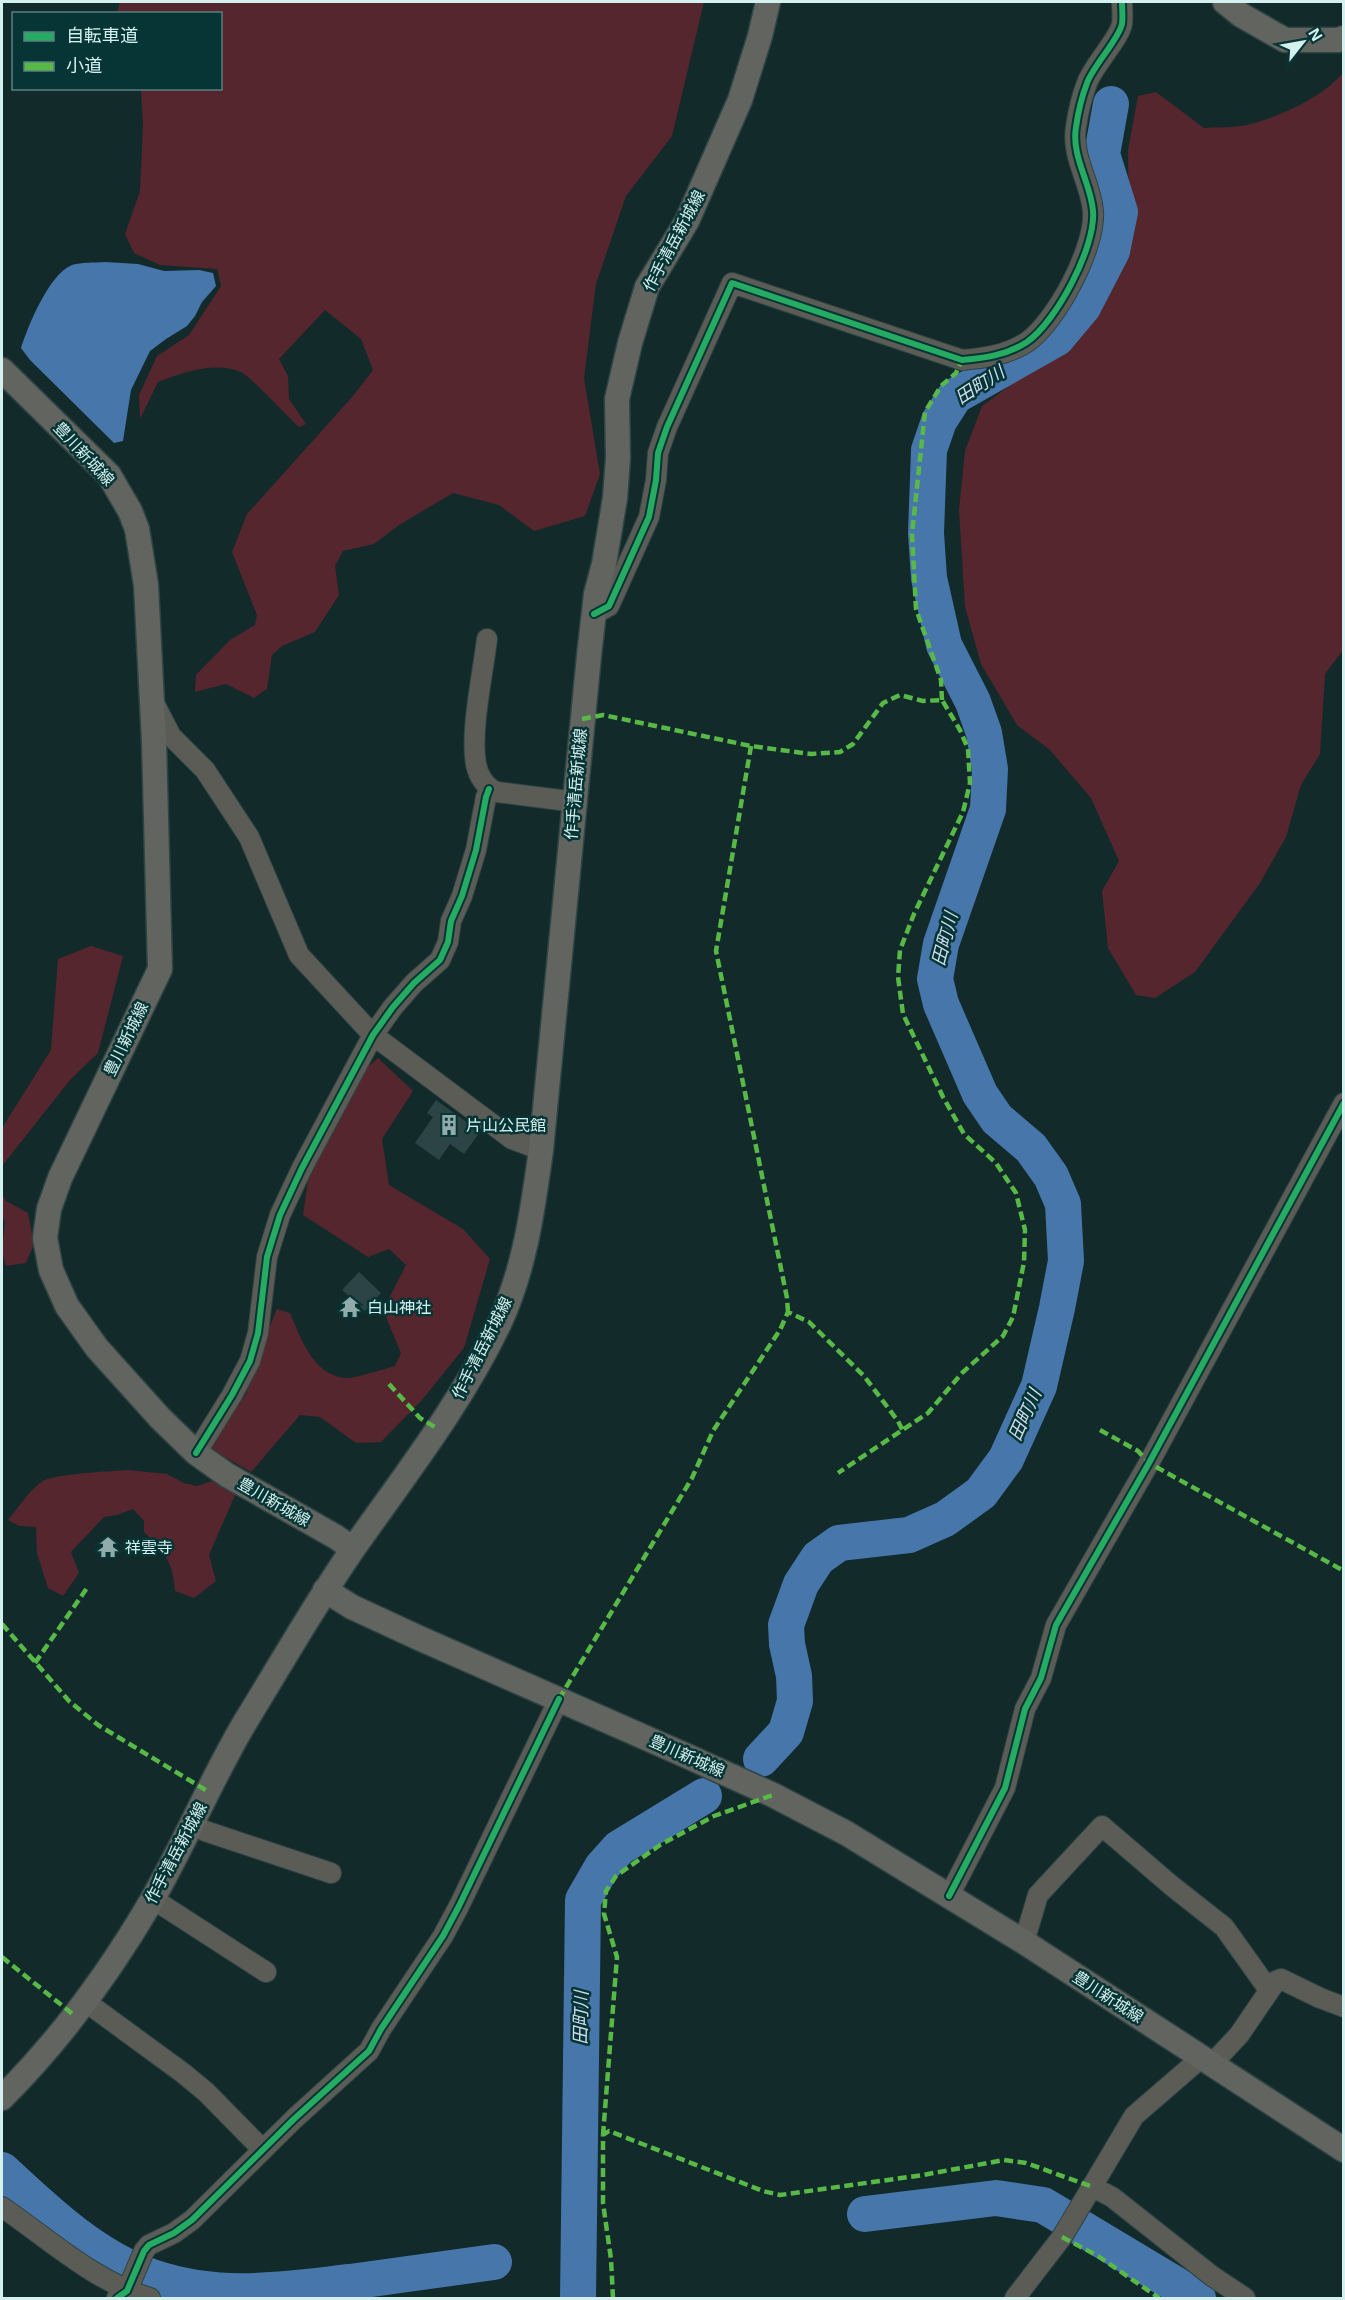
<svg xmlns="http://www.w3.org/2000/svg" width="1345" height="2300" viewBox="0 0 1345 2300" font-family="Arial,'Noto Sans JP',sans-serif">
<rect width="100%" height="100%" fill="#122a2a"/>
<path fill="#55262d" d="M120 2H704L672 136 626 196 596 284 584 378 600 474 585 516 534 531 499 505 453 493 399 525 374 544 343 551 335 566 339 595 315 632 282 646 272 655 267 689 254 698 226 684 195 692 196 675 230 640 255 625 257 615 232 552 247 514 353 396 373 370 361 339 325 310 279 359 288 376 289 399 306 424 299 427C288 417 250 376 241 372 215 361 182 373 158 382L140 419 139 395 157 356 189 335 221 286 217 269 160 265 134 253 125 234 140 191 143 125 141 89 220 88V14L117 13Z
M1343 73V650L1325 674 1320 754 1301 785 1286 837 1260 883 1195 972 1155 998 1136 995 1108 948 1102 891 1119 861 1091 798 1049 749 1017 725 981 664 965 607 959 510 965 451 982 406 1076 337 1103 301 1129 240 1128 150 1138 96 1156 92 1204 128C1219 127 1236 128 1251 124 1283 115 1321 98 1343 73Z
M91 946 123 956 98 1053 70 1080 2 1166V1128L51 1050 58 959Z
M378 1058 413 1091 382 1139 389 1185 463 1229 490 1259 464 1348 422 1400 381 1442 356 1443 320 1417 300 1415 251 1472 209 1448 246 1394 258 1354 277 1309 290 1313C301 1338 312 1374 345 1378 354 1379 384 1369 395 1366L401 1353 383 1310 406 1265 389 1249 368 1257 303 1215 309 1174 360 1074Z
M2 1194 6 1201 28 1213 34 1244 26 1263 6 1266 2 1252 5 1222 2 1216Z
M128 1470 167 1474 184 1483 197 1486 215 1480 236 1493 209 1555 216 1581 194 1598 175 1591C173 1562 165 1552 144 1532V1521L133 1509 117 1515 104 1517 71 1552 79 1573 63 1596 48 1588 37 1553 36 1527 19 1526 8 1520C19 1507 29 1490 43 1481 54 1474 113 1471 128 1470Z"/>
<path fill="#4776aa" d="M105 262 138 264 164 271 199 270 213 273 216 286 202 302 195 316 187 326 166 339 150 351 131 390 123 441 114 443 30 360 21 348C28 326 49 274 72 265 81 262 95 263 105 262Z"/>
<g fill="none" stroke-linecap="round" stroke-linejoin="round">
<path stroke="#4776aa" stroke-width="36" d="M761 1759 786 1732 795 1701 794 1676 787 1644 786 1625 801 1584 818 1558 839 1543 909 1535 945 1519 981 1493 1006 1459 1039 1386 1057 1308 1066 1261 1063 1204 1051 1176 1031 1148 997 1119 980 1094 941 1004 935 979 941 944 988 809 990 769 984 733 973 702 944 645 929 578 926 533 929 450 939 421 955 396 1057 338 1083 307 1112 251 1120 212 1102 154 1111 104
M2 2170C46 2211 94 2257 152 2277 220 2300 281 2290 350 2282 398 2275 446 2269 494 2262
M865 2214 996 2198 1043 2205 1198 2298
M578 2298 583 1900 602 1867 619 1848 704 1796"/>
</g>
<path fill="#2d4446" d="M436 1100 480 1132 464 1154 450 1144 439 1160 415 1143 433 1117 427 1113Z
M359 1272 381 1293 365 1311 342 1290Z"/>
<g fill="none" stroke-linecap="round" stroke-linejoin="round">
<defs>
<path id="minor" d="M594 614 609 606 649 517 656 480 658 453 667 427 732 283 962 360C985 358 1007 355 1027 342 1056 322 1096 247 1093 211 1091 183 1071 157 1076 127 1078 113 1082 96 1087 83 1093 66 1119 39 1122 24 1123 17 1122 8 1122 2
M487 639C483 673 470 732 476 764 478 776 486 788 497 792L576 802
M154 703 171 736 205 770 249 837 299 955 373 1035 512 1139 541 1150
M196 1453 232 1395 250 1361 258 1333 267 1257 280 1215 302 1168 373 1035 393 1007 414 983 440 960 448 942 451 921 462 896 476 850 486 797 489 789
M192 1824 205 1831 331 1873
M949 1896 1005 1788 1025 1709 1041 1678 1056 1625 1149 1463 1344 1103
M153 1899 266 1972
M1024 1942 1038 1895 1102 1826 1172 1886 1224 1927 1269 1990
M86 2002 183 2073 206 2092 263 2150
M1211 2065 1239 2035 1276 1981 1281 1979 1320 1998 1344 2007
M1093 2187 1112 2197 1212 2276 1245 2298
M2 2207C50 2240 94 2281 150 2298
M117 2298 127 2291 144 2251 149 2245 174 2233 192 2220 294 2119 369 2051 381 2029 443 1936 459 1906 559 1699
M1015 2298 1062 2237 1134 2116 1201 2058"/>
<path id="major" d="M1225 2 1241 15 1285 40H1338L1344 38
M2 370 109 475 130 511 137 529 146 585 154 742 160 969 60 1178 49 1209 45 1238 51 1270 67 1306 97 1348 160 1418 196 1453 227 1475 336 1537 353 1549
M325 1590 352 1607 419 1638 687 1756 773 1795 846 1833 1024 1942 1344 2150
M2 2098C61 2039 110 1972 152 1900 186 1841 212 1777 247 1719 282 1662 315 1604 353 1549 405 1475 461 1404 500 1322 525 1268 533 1208 541 1150L589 656 596 594 604 564 615 498 618 458 617 399 630 343 647 287 687 221 740 100 760 36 768 2"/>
</defs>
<use href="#minor" stroke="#2f4444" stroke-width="22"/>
<use href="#major" stroke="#2f4444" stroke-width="27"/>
<use href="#minor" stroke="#5c5c57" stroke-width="20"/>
<use href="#major" stroke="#62645f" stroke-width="24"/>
<path stroke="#58b947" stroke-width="4.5" stroke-dasharray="9 4.5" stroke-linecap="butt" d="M942 700 941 680 916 609 912 534 925 412 941 386 956 373 962 360
M582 719 603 715 751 746 811 754 840 752 853 744 883 703 900 695 923 701 942 700 960 730 968 749 970 783 963 812 914 914 900 950 898 977 903 1014 943 1097 964 1134 996 1163 1016 1193 1025 1230 1024 1262 1013 1317 1003 1336 962 1373 928 1413 838 1473
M751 746 716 951 787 1298 788 1312
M389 1384 420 1418 438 1429
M1100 1430 1138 1451 1149 1463 1344 1571
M2 1624 69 1701 98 1725 209 1792
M35 1663 87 1588
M559 1699 692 1478 713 1431 780 1330 788 1312 809 1322 864 1376 898 1421 903 1431
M2 1957 75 2016
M603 2135 617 1957 604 1914 606 1891 616 1876 660 1845 714 1816 773 1795
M1062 2237 1098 2256 1159 2298
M613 2298 611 2259 603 2203V2135L609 2131 763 2191 780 2195 923 2175 1004 2160 1026 2163 1093 2187"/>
<defs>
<path id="cycleway" d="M594 614 609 606 649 517 656 480 658 453 667 427 732 283 962 360C985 358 1007 355 1027 342 1056 322 1096 247 1093 211 1091 183 1071 157 1076 127 1078 113 1082 96 1087 83 1093 66 1119 39 1122 24 1123 17 1122 8 1122 2
M196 1453 232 1395 250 1361 258 1333 267 1257 280 1215 302 1168 373 1035 393 1007 414 983 440 960 448 942 451 921 462 896 476 850 486 797 489 789
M949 1896 1005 1788 1025 1709 1041 1678 1056 1625 1149 1463 1344 1103
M117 2298 127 2291 144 2251 149 2245 174 2233 192 2220 294 2119 369 2051 381 2029 443 1936 459 1906 559 1699"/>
</defs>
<use href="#cycleway" stroke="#073535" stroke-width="10"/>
<use href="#cycleway" stroke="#26ab63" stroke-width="6"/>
</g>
<defs>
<symbol id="building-bare" viewBox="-9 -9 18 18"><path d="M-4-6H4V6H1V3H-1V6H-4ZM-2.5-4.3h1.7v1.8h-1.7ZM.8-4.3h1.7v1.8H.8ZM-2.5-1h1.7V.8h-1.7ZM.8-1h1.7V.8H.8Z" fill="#90abaa" stroke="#073535" stroke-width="2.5" paint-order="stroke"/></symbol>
<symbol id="temple-bare" viewBox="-9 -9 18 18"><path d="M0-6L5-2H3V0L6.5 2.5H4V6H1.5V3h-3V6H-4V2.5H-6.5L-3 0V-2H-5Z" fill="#90abaa" stroke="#073535" stroke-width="2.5" paint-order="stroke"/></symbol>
</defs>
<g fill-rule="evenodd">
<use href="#building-bare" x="434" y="1110" width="30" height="30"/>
<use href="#temple-bare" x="335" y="1292" width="30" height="30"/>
<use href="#temple-bare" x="93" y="1532" width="30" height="30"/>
</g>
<g text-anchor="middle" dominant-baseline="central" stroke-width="5" stroke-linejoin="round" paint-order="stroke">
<g font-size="16" fill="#d4f1ef" stroke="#073535">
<text transform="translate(674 241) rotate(-62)">作手清岳新城線</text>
<text transform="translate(84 454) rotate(47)">豊川新城線</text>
<text transform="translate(576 784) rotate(-85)">作手清岳新城線</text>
<text transform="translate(126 1039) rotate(-64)">豊川新城線</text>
<text transform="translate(482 1348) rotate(-63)">作手清岳新城線</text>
<text transform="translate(274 1502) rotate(30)">豊川新城線</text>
<text transform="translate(687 1756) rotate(24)">豊川新城線</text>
<text transform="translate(176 1853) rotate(-62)">作手清岳新城線</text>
<text transform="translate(1108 1997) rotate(33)">豊川新城線</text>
</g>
<g font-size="16" fill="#d4f1ef" stroke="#073535" text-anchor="start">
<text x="466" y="1125">片山公民館</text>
<text x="367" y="1307">白山神社</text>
<text x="125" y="1547">祥雲寺</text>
</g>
<g font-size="18" font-style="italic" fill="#d0ddee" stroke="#073535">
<text transform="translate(980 385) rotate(-33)">田町川</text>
<text transform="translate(945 939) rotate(-75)">田町川</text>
<text transform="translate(1025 1415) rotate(-66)">田町川</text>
<text transform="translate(581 2018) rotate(-89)">田町川</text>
</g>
</g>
<rect width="1345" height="2300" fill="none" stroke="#d4f1ef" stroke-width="6"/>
<rect x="12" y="12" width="210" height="78" fill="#073535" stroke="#59807f" stroke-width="1.5"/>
<rect x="24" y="32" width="30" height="9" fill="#26ab63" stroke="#59807f" stroke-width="1.5"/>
<text x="66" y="42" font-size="18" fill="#d4f1ef">自転車道</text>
<rect x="24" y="62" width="30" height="9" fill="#58b947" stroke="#59807f" stroke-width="1.5"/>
<text x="66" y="72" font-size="18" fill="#d4f1ef">小道</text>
<g transform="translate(1303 42) rotate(59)" stroke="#073535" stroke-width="4.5" paint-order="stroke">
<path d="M0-4.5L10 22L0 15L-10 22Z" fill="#d4f1ef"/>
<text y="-9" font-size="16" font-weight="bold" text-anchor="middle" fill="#d4f1ef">N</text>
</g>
</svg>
